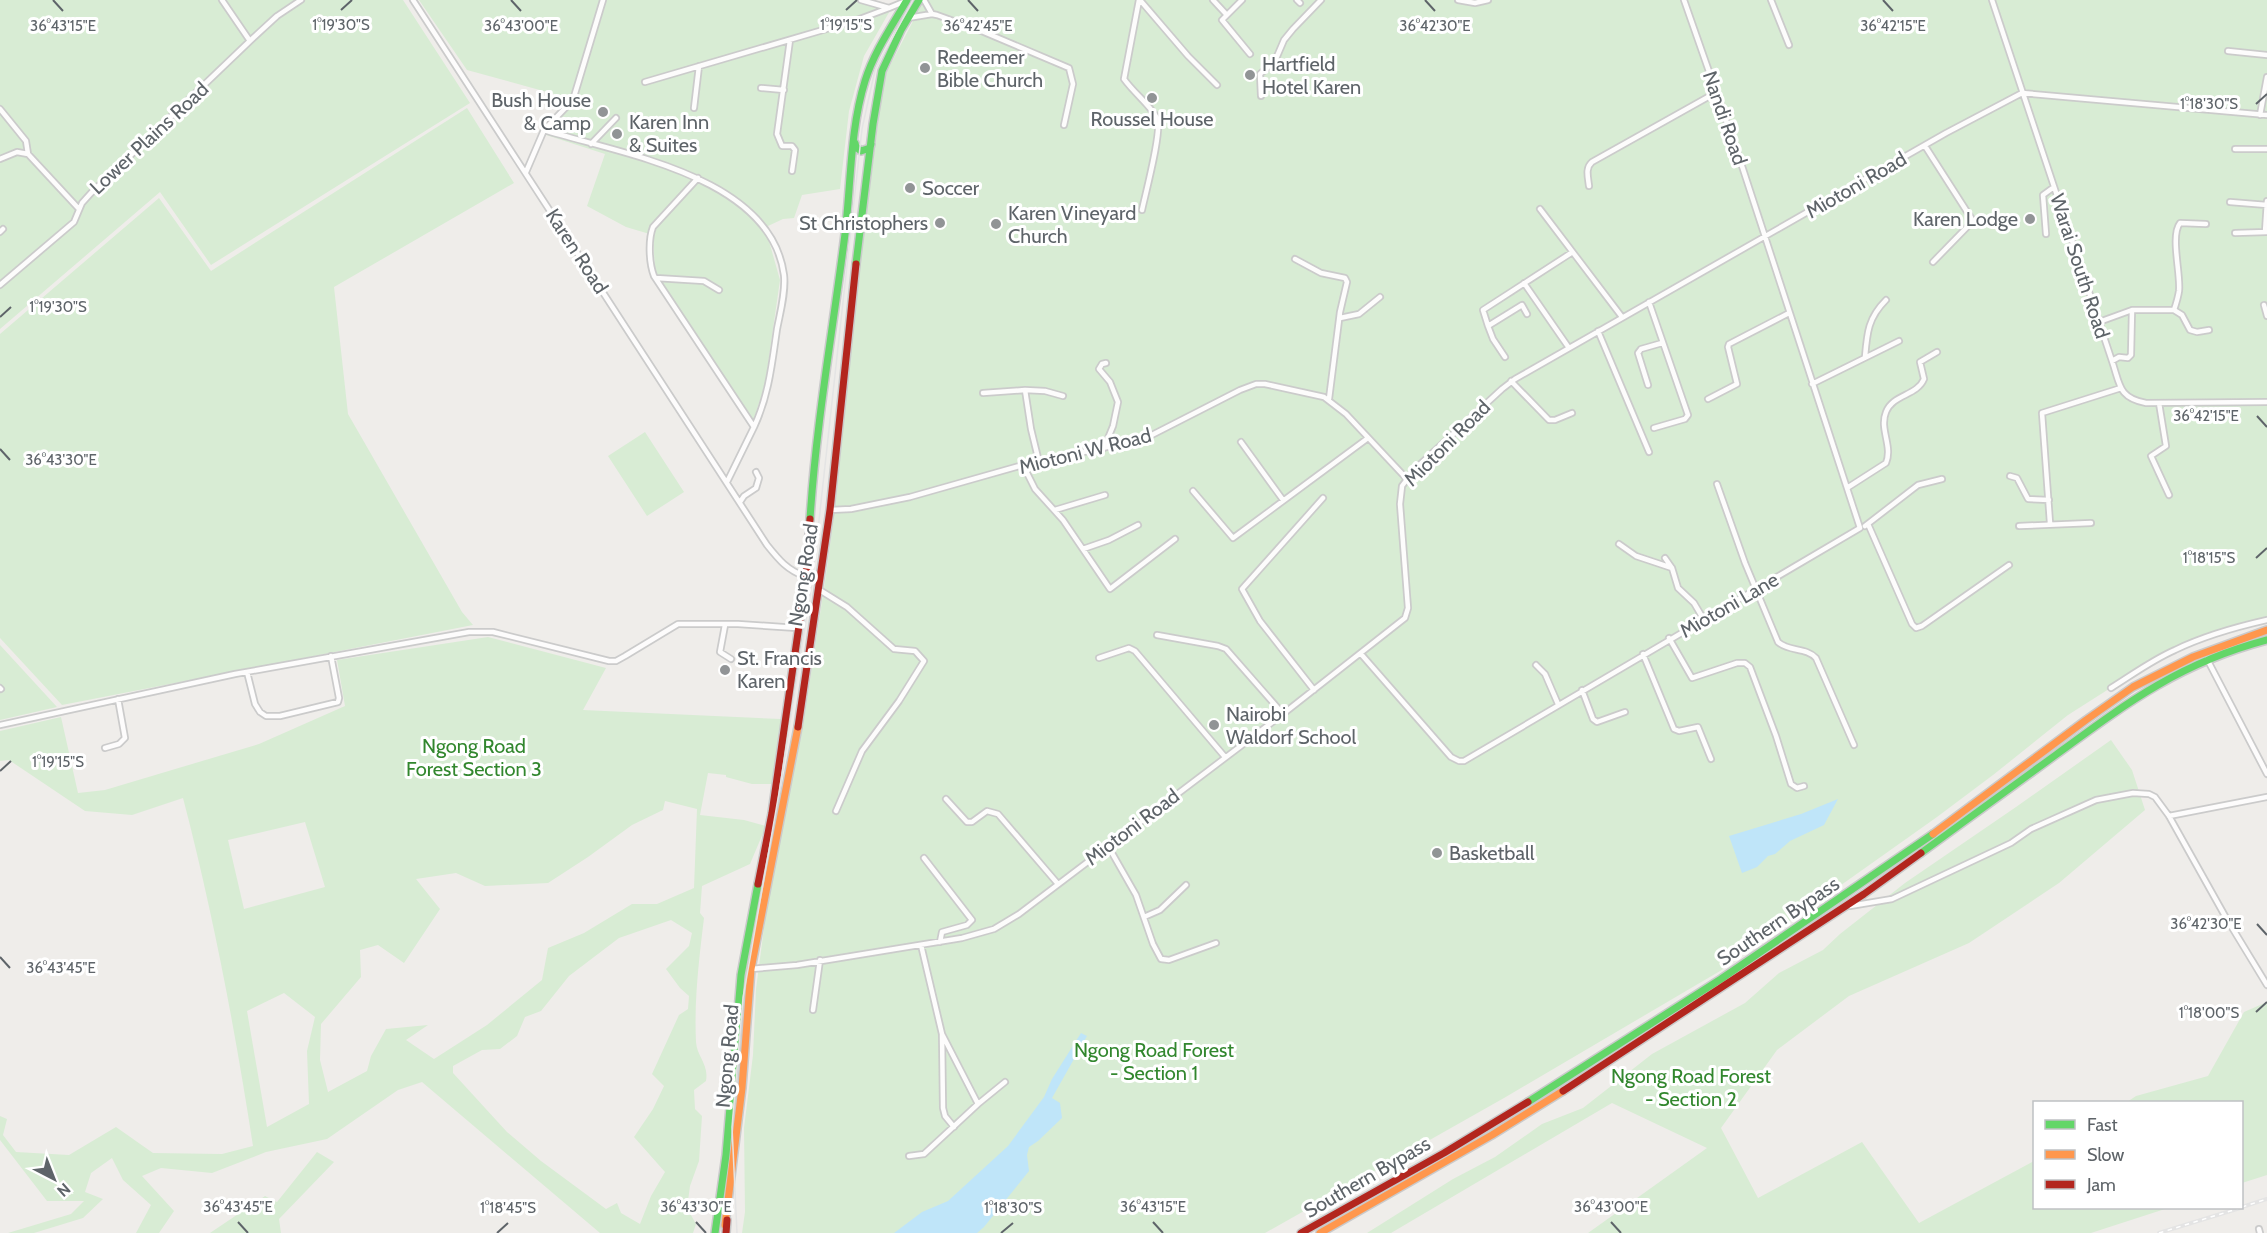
<svg xmlns="http://www.w3.org/2000/svg" width="2267" height="1233" viewBox="0 0 2267 1233" font-family="Cabin,sans-serif">
<rect width="100%" height="100%" fill="#efedea"/>
<path fill="#d8ecd4" fill-rule="evenodd" d="M0 0H403L470 103 211 265 160 192 0 329Z
M419 0H864L891 9 864 56 849 111 840 189 802 195 794 218 783 219 768 226 769 241 780 280 765 385 753 421 655 271 653 235 626 227 587 206 605 154 546 135 576 100 467 70Z
M924 0H2267V618L2243 623 2182 646 2112 687 2068 715 1993 775 1937 817 1720 971 1504 1098 1265 1233H742L745 1212 744 1128 753 1055 756 989 768 897 803 726 827 568 837 491 852 329 880 107 886 73Z
M467 108 514 183 334 287 348 414 462 612 473 625 62 705 0 638V334L159 198 211 271Z
M645 432 684 492 647 516 608 456Z
M488 637 606 668 583 710 781 719 772 784H752L726 777V775L708 773 700 815 744 820 766 826 750 864 702 886 700 913 704 918C699 959 694 1001 696 1042 697 1057 709 1064 706 1081L694 1090 695 1109 702 1116 699 1161 690 1186 687 1208 696 1224 693 1233H600L422 1082 398 1090 327 1139 266 1152 212 1173 161 1168 142 1176 174 1211 159 1233H136L151 1205 123 1180 112 1158 91 1173 85 1192 103 1199 83 1218 34 1233H8L71 1214 84 1201H47L0 1140V1116L7 1119 3 1135 16 1152 69 1155 116 1127 153 1153 222 1154 253 1146C235 1029 213 913 183 798L132 815 85 811 9 760 0 761V731L61 717 78 793 105 790 259 744 345 706 337 660ZM665 801 697 809 694 888 657 904H632L584 933 548 948 542 980 487 1025 434 1059 406 1040 428 1025 386 1029 371 1056 367 1071 328 1092 320 1060 321 1024 361 977 360 950 378 945 404 963 440 909 416 879 456 873 485 886 548 883 588 857 632 825 663 810ZM305 822 325 887 244 909 228 840ZM671 920 692 933 689 946 666 969 680 988 689 996 688 1009 679 1015 652 1074 664 1086 653 1109 634 1137 665 1172 651 1196 640 1224 621 1213 617 1203 606 1209 541 1161 507 1132 453 1073V1066L482 1050 500 1049 517 1036 525 1017 541 1011 569 976 619 938ZM284 993 315 1017 307 1051 309 1104 267 1127 247 1011Z
M0 645 57 707 0 720Z
M2111 740 2132 770 2145 810 2059 883 1969 943 1849 996 1777 1050 1721 1128 1758 1198 1862 1142 1919 1223 2034 1161V1208H2168L2091 1233H1588L1707 1148 1612 1103 1391 1233H1367L1453 1179 1495 1157 1542 1124 1583 1108 1652 1054 1745 1003 1779 973 1823 950 1840 934 1905 883 2016 807Z
M2267 1002V1175L2242 1183V1102H2127L2136 1096 2208 1076 2244 1012Z
M317 1152 334 1162 279 1219 281 1233H210L265 1196 277 1202Z"/>
<path fill="#bfe5f9" d="M1838 799 1824 825 1790 841 1775 854 1768 856 1757 867 1742 873 1729 836 1801 814Z
M1081 1033 1087 1036 1052 1098 1060 1103 1062 1118 1038 1141 1029 1147 1027 1155 1029 1171 984 1227 977 1233H894L922 1212 948 1201 1008 1146 1044 1097 1052 1079Z"/>
<g fill="none" stroke-linecap="round" stroke-linejoin="round">
<defs>
<path id="street" d="M222 0 250 41
M413 0 767 545C779 560 787 570 806 577
M861 0 889 8 906 1
M924 0 932 14
M1139 0 1124 79C1134 93 1149 104 1157 118 1163 129 1145 195 1142 210
M1140 0 1188 56 1217 85
M1213 0 1226 14
M1242 0 1222 20 1250 54
M1297 0 1300 3
M1458 0 1475 3 1488 0
M1771 0 1789 45
M1992 0 2112 361C2120 384 2118 398 2146 403L2267 402
M908 18 932 14 937 15 984 32 1069 68 1073 84 1064 125
M790 40 777 134 782 146H792L795 150 792 171
M2228 51 2267 55
M645 82 857 20 889 8
M761 88 784 90
M1261 96 1260 74 1275 61 1284 40 1293 29 1321 0
M694 108 699 66
M0 109 26 141 28 154
M2260 115 2267 77
M544 130C621 154 771 176 784 275 786 292 780 313 777 329 772 363 769 395 754 427
M591 144 616 118
M1925 146 1973 221 1933 262
M2235 149H2267
M0 159 17 152 28 154 79 209
M526 172 544 130 573 100 603 0
M698 178 653 227C648 240 649 263 654 276L754 427 727 482
M1589 186C1588 177 1585 168 1592 162L1717 92
M2230 202 2267 205
M1540 209 1622 317
M0 232 3 229
M2265 232 2267 201
M2235 233 2267 232
M2046 234 2043 195 2054 187
M1295 259 1321 273 1345 278 1347 282 1340 312 1329 399
M656 278 704 281 719 290
M1524 283 1569 348
M0 285 74 222 82 203 91 193 252 39 277 16 301 0
M1649 302 1688 415 1685 419 1654 428
M2264 305 2267 316
M2174 310C2176 304 2178 298 2179 291 2181 274 2170 236 2180 223L2206 224
M1527 314 1522 305 1488 326 1483 310 1571 253
M1340 318 1359 314 1380 297
M2099 322 2132 310H2174L2182 315 2190 330 2197 332 2209 330
M1488 326 1493 339 1505 357
M1598 331 1649 452
M1865 357C1867 333 1868 318 1886 300
M2112 361 2119 357 2128 358 2131 355 2132 310
M1511 381 1549 420H1555L1572 413
M1812 384 1899 341
M1648 385 1638 353 1641 349 1662 343
M1025 390 1045 391 1063 396
M983 393 1025 390 1031 429 1039 462
M1708 399 1737 384 1728 347 1729 344 1789 313
M2159 403 2166 446 2151 456 2169 495
M1241 442 1283 500
M1104 448 1113 426 1118 402 1110 382 1099 369 1102 364 1106 363
M1023 465 1035 489 1063 520 1110 589 1175 539
M2010 476 2017 478 2028 499 2049 500
M1717 484 1745 563 1778 642C1789 652 1806 647 1816 658L1854 745
M1847 488 1886 463C1893 446 1879 429 1886 412 1893 394 1917 396 1924 379L1920 362 1937 352
M1193 491 1233 538 1368 438
M740 502 744 496 756 488 759 478 756 472
M830 510 851 509 910 497 1023 465 1144 439 1240 390 1256 384H1265L1324 397 1346 414 1406 478
M1055 510 1105 495
M2050 523 2042 413 2121 388
M1868 524 1912 624 1916 628 1922 626 2009 565
M1865 526 1918 485 1942 479
M2019 526 2091 523
M1619 544 1636 556 1672 568
M1083 549 1109 540 1138 525
M1665 558 1672 568 1678 588 1694 603 1704 620
M818 589 847 607 894 649 915 651 924 661 899 701 862 751 836 811
M725 625 720 652 731 659
M1157 635 1218 646 1226 649 1283 714
M1669 638 1692 678 1737 663H1745L1750 667 1776 736 1791 784 1797 788 1804 786
M1361 654 1451 757 1459 761H1464L1860 528 1741 163 1684 0
M1643 654 1674 729 1679 731 1698 727 1711 759
M1099 658 1129 648 1135 651 1225 757
M2207 659 2267 774
M1536 665 1545 674 1558 704
M247 672 255 704 260 712 266 716H280L338 702 339 698 331 656
M0 688 1 689
M2111 688C2132 675 2152 660 2175 650 2204 636 2236 627 2267 620
M1314 690 1260 621 1242 589 1323 498
M1582 690 1593 719 1597 722 1625 712
M0 725 235 674 469 632H493L609 661H616L625 656 678 624H738L797 628
M105 748 119 744 125 738 118 699
M946 799 967 822H972L987 811 998 814 1058 884
M2169 816 2267 797
M1108 846 1136 895 1153 944 1161 959 1169 960 1216 943
M924 858 972 920 967 925 942 932 940 942
M1850 906 1892 899 2011 843 2031 829 2096 800 2133 793 2149 794 2155 797 2169 816 2225 916 2267 985
M1144 917 1160 910 1186 885
M921 945 942 1034 978 1104 1005 1082
M751 969 797 965 962 938 994 929 1019 914 1283 714 1405 618 1408 608 1400 504 1402 486 1414 470 1502 389 1515 379 1946 133 2022 93 2267 115
M813 1010 820 960
M942 1034 943 1108 945 1116 954 1127
M909 1156 924 1154 978 1104
M2259 1229 2260 1233"/>
<path id="fast" d="M855 143 856 147 861 151 870 148 871 144
M856 264 873 124 882 71 901 30 919 0
M810 519C816 424 833 329 845 234 851 184 850 129 865 81 874 52 892 26 907 0
M1921 853C1966 820 2011 787 2057 754 2128 702 2180 663 2267 640
M1528 1102 1721 979 1933 834
M715 1233 726 1155 741 975 758 884"/>
<path id="slow" d="M1933 834 2086 720 2133 687 2193 657 2267 630
M725 1225 742 1088 751 969 798 727
M1320 1233 1492 1135 1563 1091"/>
<path id="jam" d="M798 727 830 510 856 264
M758 884 772 813 806 577 810 519
M1563 1091 1864 894 1921 853
M726 1233 727 1220
M1301 1233 1444 1153 1528 1102"/>
</defs>
<use href="#street" stroke="#cbcbcb" stroke-width="8"/>
<use href="#fast" stroke="#cacacb" stroke-width="10"/>
<use href="#slow" stroke="#cacacb" stroke-width="10"/>
<use href="#jam" stroke="#cacacb" stroke-width="10"/>
<use href="#street" stroke="#fdfcfc" stroke-width="4.5"/>
<use href="#fast" stroke="#63d668" stroke-width="7"/>
<use href="#slow" stroke="#ff974d" stroke-width="7"/>
<use href="#jam" stroke="#b3261e" stroke-width="7"/>
<path stroke="#e4e4e4" stroke-width="1.5" d="M737 1233 732 1127 743 998 779 793 813 575 862 129 875 70 913 0"/>
<defs>
<path id="rail" d="M2242 1207 2267 1199
M2159 1233 2240 1208"/>
</defs>
<use href="#rail" stroke="#e4e4e4" stroke-width="4"/>
<use href="#rail" stroke="#fff" stroke-width="1.5" stroke-dasharray="4.5" stroke-linecap="butt"/>
</g>
<path fill="none" stroke="#5e6469" stroke-width="2" d="M53 0 63 11M511 0 521 11M968 0 978 11M1425 0 1435 11M1883 0 1893 11M341 10 352 0M846 10 857 0M2256 104 2267 94M0 317 11 307M2257 416 2267 427M0 449 10 460M2256 558 2267 548M0 771 11 761M2257 924 2267 935M0 957 10 968M2256 1012 2267 1002M238 1222 248 1233M696 1222 706 1233M1153 1222 1163 1233M1611 1222 1621 1233M497 1233 508 1223M1001 1233 1013 1223"/>
<g fill="#919496" stroke="#fff" stroke-width="2">
<circle cx="925" cy="68" r="6"/>
<circle cx="1250" cy="75" r="6"/>
<circle cx="1152" cy="98" r="6"/>
<circle cx="603" cy="112" r="6"/>
<circle cx="617" cy="134" r="6"/>
<circle cx="910" cy="188" r="6"/>
<circle cx="2030" cy="219" r="6"/>
<circle cx="940" cy="223" r="6"/>
<circle cx="996" cy="224" r="6"/>
<circle cx="725" cy="670" r="6"/>
<circle cx="1214" cy="725" r="6"/>
<circle cx="1437" cy="853" r="6"/>
</g>
<g text-anchor="middle" dominant-baseline="central" stroke-width="6" stroke-linejoin="round" paint-order="stroke">
<g font-size="20" fill="#5e6469" stroke="#fff" text-anchor="start">
<text x="937" y="57">Redeemer<tspan x="937" dy="23">Bible Church</tspan></text>
<text x="1262" y="64">Hartfield<tspan x="1262" dy="23">Hotel Karen</tspan></text>
<text x="591" y="100" text-anchor="end">Bush House<tspan x="591" dy="23">&amp; Camp</tspan></text>
<text x="1152" y="119" text-anchor="middle">Roussel House</text>
<text x="629" y="122">Karen Inn<tspan x="629" dy="23">&amp; Suites</tspan></text>
<text x="922" y="188">Soccer</text>
<text x="1008" y="213">Karen Vineyard<tspan x="1008" dy="23">Church</tspan></text>
<text x="2018" y="219" text-anchor="end">Karen Lodge</text>
<text x="928" y="223" text-anchor="end">St Christophers</text>
<text x="737" y="658">St. Francis<tspan x="737" dy="23">Karen</tspan></text>
<text x="1226" y="714">Nairobi<tspan x="1226" dy="23">Waldorf School</tspan></text>
<text x="1449" y="853">Basketball</text>
</g>
<g font-size="20" fill="#5e6469" stroke="#fff">
<text transform="translate(1725 118) rotate(71)">Nandi Road</text>
<text transform="translate(149 138) rotate(-43)">Lower Plains Road</text>
<text transform="translate(1856 185) rotate(-30)">Miotoni Road</text>
<text transform="translate(577 251) rotate(57)">Karen Road</text>
<text transform="translate(2080 266) rotate(72)">Warai South Road</text>
<text transform="translate(1447 443) rotate(-45)">Miotoni Road</text>
<text transform="translate(1085 451) rotate(-14)">Miotoni W Road</text>
<text transform="translate(803 575) rotate(-81)">Ngong Road</text>
<text transform="translate(1729 605) rotate(-30)">Miotoni Lane</text>
<text transform="translate(1132 827) rotate(-37)">Miotoni Road</text>
<text transform="translate(1778 921) rotate(-34)">Southern Bypass</text>
<text transform="translate(727 1056) rotate(-85)">Ngong Road</text>
<text transform="translate(1367 1177) rotate(-30)">Southern Bypass</text>
</g>
<g font-size="20" fill="#32872e" stroke="#fff">
<text x="474" y="746">Ngong Road<tspan x="474" dy="23">Forest Section 3</tspan></text>
<text x="1154" y="1050">Ngong Road Forest<tspan x="1154" dy="23">- Section 1</tspan></text>
<text x="1691" y="1076">Ngong Road Forest<tspan x="1691" dy="23">- Section 2</tspan></text>
</g>
</g>
<g font-size="15" text-anchor="middle" fill="#5e6469" stroke="#fff" stroke-width="6" stroke-linejoin="round" paint-order="stroke">
<text x="341" y="30">1°19'30"S</text>
<text x="846" y="30">1°19'15"S</text>
<text x="63" y="31">36°43'15"E</text>
<text x="521" y="31">36°43'00"E</text>
<text x="978" y="31">36°42'45"E</text>
<text x="1435" y="31">36°42'30"E</text>
<text x="1893" y="31">36°42'15"E</text>
<text x="2209" y="109">1°18'30"S</text>
<text x="58" y="312">1°19'30"S</text>
<text x="2206" y="421">36°42'15"E</text>
<text x="61" y="465">36°43'30"E</text>
<text x="2209" y="563">1°18'15"S</text>
<text x="58" y="767">1°19'15"S</text>
<text x="2206" y="929">36°42'30"E</text>
<text x="61" y="973">36°43'45"E</text>
<text x="2209" y="1018">1°18'00"S</text>
<text x="238" y="1212">36°43'45"E</text>
<text x="696" y="1212">36°43'30"E</text>
<text x="1153" y="1212">36°43'15"E</text>
<text x="1611" y="1212">36°43'00"E</text>
<text x="508" y="1213">1°18'45"S</text>
<text x="1013" y="1213">1°18'30"S</text>
</g>
<rect x="2033" y="1101" width="210" height="108" fill="#ffffff" stroke="#bfc1c3" stroke-width="1.5"/>
<rect x="2045" y="1120" width="30" height="9" fill="#63d668" stroke="#bfc1c3" stroke-width="1.5"/>
<text x="2087" y="1131" font-size="18" fill="#5e6469">Fast</text>
<rect x="2045" y="1150" width="30" height="9" fill="#ff974d" stroke="#bfc1c3" stroke-width="1.5"/>
<text x="2087" y="1161" font-size="18" fill="#5e6469">Slow</text>
<rect x="2045" y="1180" width="30" height="9" fill="#b3261e" stroke="#bfc1c3" stroke-width="1.5"/>
<text x="2087" y="1191" font-size="18" fill="#5e6469">Jam</text>
<g transform="translate(54 1179) rotate(138)" stroke="#ffffff" stroke-width="4.5" paint-order="stroke">
<path d="M0-4.5L10 22L0 15L-10 22Z" fill="#5e6469"/>
<text y="-9" font-size="16" font-weight="bold" text-anchor="middle" fill="#5e6469">N</text>
</g>
</svg>
